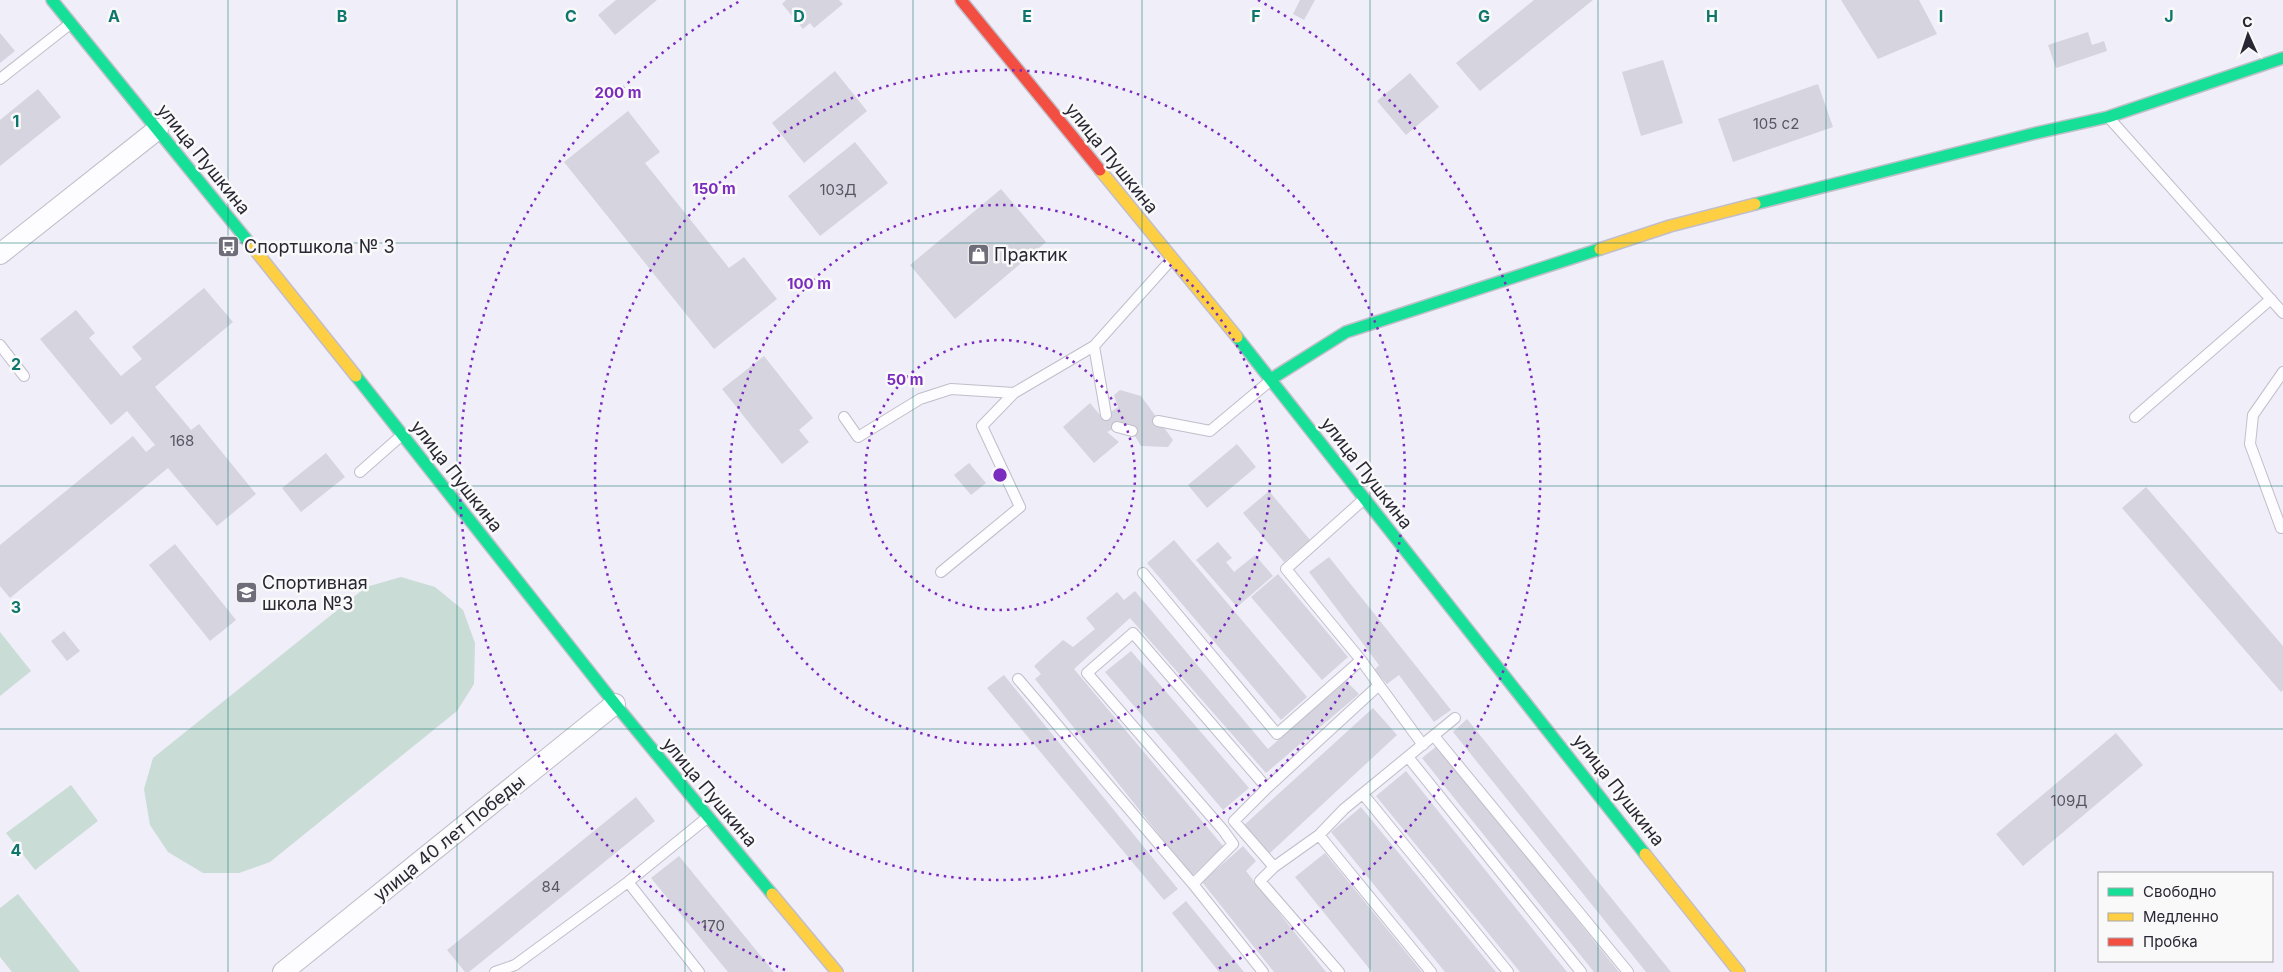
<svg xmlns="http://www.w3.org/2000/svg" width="2283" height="972" viewBox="0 0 2283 972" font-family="Inter,sans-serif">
<rect width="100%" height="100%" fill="#f0eef9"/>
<path fill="#c9dcd5" d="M401 577 435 587 463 610 475 643 474 684 457 711 270 862 239 873H203L168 852 150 825 144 789 153 758 366 587Z
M0 632 31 671 0 696Z
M71 785 98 821 35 870 6 833Z
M18 894 80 972H12L0 957V908Z"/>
<path fill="#d5d4df" d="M616 0H657L615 35 598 15Z
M786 0H839L843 4 814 28 810 23 803 29 782 4Z
M1300 0H1315L1304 20 1293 14Z
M1534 0H1593L1480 91 1456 63Z
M1841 0H1919L1937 34 1878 59Z
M2088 32 2092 45 2104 41 2107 51 2056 68 2048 45Z
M0 33 15 51 0 63Z
M1663 60 1683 123 1641 136 1622 72Z
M835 71 867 111 804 163 772 123Z
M1410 73 1439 107 1406 135 1377 101Z
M1818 84 1833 127 1733 162 1718 119Z
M38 89 61 117 0 166V120Z
M628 111 660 152 645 163 729 268 744 257 777 299 714 349 564 162Z
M855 142 888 183 820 236 788 196Z
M1001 189 1046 242 955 319 910 265Z
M204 288 233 322 155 387 191 430 199 424 256 494 217 526 168 468 10 598 0 586V545L133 436 146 452 155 445 127 411 111 425 40 339 76 310 95 333 89 338 121 376 142 359 132 347Z
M764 356 813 418 799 430 809 442 782 464 722 389Z
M1120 390 1141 396 1173 440 1168 447 1141 446 1132 431 1117 427 1107 432 1119 442 1094 463 1063 427 1090 403 1100 415H1106L1118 407 1114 395Z
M1237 444 1256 467 1207 508 1188 485Z
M326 453 345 477 301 512 282 488Z
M969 463 986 483 971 495 954 475Z
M2146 487 2283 646V690L2281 692 2122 508Z
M1269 491 1310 540 1284 562 1243 513Z
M1174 540 1307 697 1281 720 1147 563Z
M1218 542 1232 558 1226 562 1234 572 1255 555 1273 576 1237 607 1196 560Z
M175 544 236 620 210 641 149 565Z
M1329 557 1451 710 1434 722 1399 675 1387 684 1374 670 1379 665 1309 572Z
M1278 574 1348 657 1322 680 1251 597Z
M1135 591 1268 749 1346 681 1359 694 1266 773 1130 618 1074 669 1223 846 1192 876 1035 679 1041 674 1034 666 1063 640 1073 647 1095 629 1086 618 1117 592 1124 600Z
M64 631 80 651 67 661 51 641Z
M1131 651 1249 788 1223 810 1105 672Z
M1004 675 1178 889 1164 900 987 688Z
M1373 708 1397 735 1269 854 1242 827Z
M1467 719 1671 972H1646L1453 732Z
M2116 733 2143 765 2023 866 1996 834Z
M1437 746 1619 972H1594L1422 758Z
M1406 771 1567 972H1520L1376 796Z
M636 797 655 821 469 972H465L447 950Z
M1361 807 1496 972H1445L1331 832Z
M1243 846 1256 861 1246 871 1326 972H1274L1202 882Z
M1325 853 1422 972H1372L1295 877Z
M679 856 774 972H728L651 878Z
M1186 901 1244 972H1219L1172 913Z"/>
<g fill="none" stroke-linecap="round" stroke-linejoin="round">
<defs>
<path id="lane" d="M0 79 70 24
M2110 119 2283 313
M0 345 24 376
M1094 346 1106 415
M844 417 858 437 920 399 951 389 1014 393
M2135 417 2271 299
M1158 421 1210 431 1271 380
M1117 427 1132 431
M360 472 402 435
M2281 528 2250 444 2253 415 2283 372
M941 572 1020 507 982 426 1014 393 1094 346 1171 260
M1143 573 1277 734 1361 660 1286 569 1363 500
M1361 660 1379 685
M1018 679 1193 884 1263 972
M1434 736 1628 972
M1408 757 1581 972
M1363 794 1508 972
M1319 835 1431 972
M1274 867 1234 821 1267 788 1379 685 1423 745
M628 882 699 972
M1193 884 1233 844 1223 830 1087 673 1133 633 1267 788
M495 972 515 965 628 882 708 817
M1339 972 1260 881 1274 867 1319 835 1344 809 1455 718"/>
<path id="street" d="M0 254 158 129
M283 972 615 704"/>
<path id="fast" d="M52 0 251 245
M1755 204 2032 134 2108 117 2283 58
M1237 337 1645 854
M356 376 615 704 772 894
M1271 379 1346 332 1600 249"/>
<path id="slow" d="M1100 170 1237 337
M251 245 356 376
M1600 249 1670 226 1755 204
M1645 854 1739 972
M772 894 837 972"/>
<path id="jam" d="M961 0 1100 170"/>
</defs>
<use href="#lane" stroke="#c1beca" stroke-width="12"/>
<use href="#street" stroke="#c1beca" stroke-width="22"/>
<use href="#fast" stroke="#c1beca" stroke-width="14"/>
<use href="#slow" stroke="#c1beca" stroke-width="14"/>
<use href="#jam" stroke="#c1beca" stroke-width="14"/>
<use href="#lane" stroke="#fdfcfe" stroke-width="10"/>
<use href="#street" stroke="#fdfcfe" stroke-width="20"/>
<use href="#fast" stroke="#16e098" stroke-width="11"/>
<use href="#slow" stroke="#ffcf43" stroke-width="11"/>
<use href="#jam" stroke="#f24e42" stroke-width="11"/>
</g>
<path fill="none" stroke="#0f766e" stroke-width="1" stroke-opacity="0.55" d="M228 0V972M457 0V972M685 0V972M913 0V972M1142 0V972M1370 0V972M1598 0V972M1826 0V972M2055 0V972M0 243H2283M0 486H2283M0 729H2283"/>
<g fill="none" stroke="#7b2cbf" stroke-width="2.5" stroke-dasharray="2.5 5">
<circle cx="1000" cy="475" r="135"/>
<circle cx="1000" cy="475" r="270"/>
<circle cx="1000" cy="475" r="405"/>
<path d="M785 970A540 540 0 0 1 742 0M1258 0A540 540 0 0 1 1215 970"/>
</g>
<defs>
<symbol id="bus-square" viewBox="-11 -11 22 22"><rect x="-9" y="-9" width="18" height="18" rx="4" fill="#6f6d79" stroke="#f9f9f9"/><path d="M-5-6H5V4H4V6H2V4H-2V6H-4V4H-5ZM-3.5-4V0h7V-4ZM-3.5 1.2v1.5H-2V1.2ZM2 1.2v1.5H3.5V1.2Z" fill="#fff"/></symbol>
<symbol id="shop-square" viewBox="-11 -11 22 22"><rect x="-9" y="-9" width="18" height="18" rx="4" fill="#6f6d79" stroke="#f9f9f9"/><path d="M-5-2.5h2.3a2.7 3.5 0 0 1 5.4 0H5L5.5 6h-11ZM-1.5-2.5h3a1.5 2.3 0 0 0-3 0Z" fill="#fff"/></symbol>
<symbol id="school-square" viewBox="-11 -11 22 22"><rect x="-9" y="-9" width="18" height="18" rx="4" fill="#6f6d79" stroke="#f9f9f9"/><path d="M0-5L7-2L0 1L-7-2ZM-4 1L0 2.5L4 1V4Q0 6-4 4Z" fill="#fff"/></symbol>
</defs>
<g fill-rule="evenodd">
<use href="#bus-square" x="216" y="234" width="25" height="25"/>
<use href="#shop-square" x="966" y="242" width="25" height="25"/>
<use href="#school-square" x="234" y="580" width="25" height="25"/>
</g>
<g text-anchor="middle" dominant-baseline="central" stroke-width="5" stroke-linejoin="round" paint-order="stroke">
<g font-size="15" fill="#585662">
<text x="1776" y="123">105 с2</text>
<text x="838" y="189">103Д</text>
<text x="182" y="440">168</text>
<text x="2069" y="800">109Д</text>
<text x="551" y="886">84</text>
<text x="713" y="925">170</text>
</g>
<g font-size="18" fill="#2a2734" stroke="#f9f9f9">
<text transform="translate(1112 158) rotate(51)">улица Пушкина</text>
<text transform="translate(204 159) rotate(51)">улица Пушкина</text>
<text transform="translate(1367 473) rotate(52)">улица Пушкина</text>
<text transform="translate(457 476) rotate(52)">улица Пушкина</text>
<text transform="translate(1619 790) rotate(52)">улица Пушкина</text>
<text transform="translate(710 792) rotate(50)">улица Пушкина</text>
<text transform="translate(449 838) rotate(-39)">улица 40 лет Победы</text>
</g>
<g font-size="18" fill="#2a2734" stroke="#f9f9f9" text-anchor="start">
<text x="244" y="246">Спортшкола № 3</text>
<text x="994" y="254">Практик</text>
<text x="262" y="582">Спортивная<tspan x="262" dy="21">школа №3</tspan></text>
</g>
</g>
<g font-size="16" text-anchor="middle" font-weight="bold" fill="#0f766e" stroke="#f9f9f9" stroke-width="5" stroke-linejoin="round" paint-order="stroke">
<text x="114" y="22">A</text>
<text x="342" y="22">B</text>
<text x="571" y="22">C</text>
<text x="799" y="22">D</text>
<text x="1027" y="22">E</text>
<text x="1256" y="22">F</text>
<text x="1484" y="22">G</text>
<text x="1712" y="22">H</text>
<text x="1941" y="22">I</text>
<text x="2169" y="22">J</text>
<text x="16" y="127">1</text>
<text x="16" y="370">2</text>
<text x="16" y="613">3</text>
<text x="16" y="856">4</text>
</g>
<circle cx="1000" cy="475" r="8" fill="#7b2cbf" stroke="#f9f9f9" stroke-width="2.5"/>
<g font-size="15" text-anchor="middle" font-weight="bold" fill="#7b2cbf" stroke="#f9f9f9" stroke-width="5" stroke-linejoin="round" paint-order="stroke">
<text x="618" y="98">200 m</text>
<text x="714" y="194">150 m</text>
<text x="809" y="289">100 m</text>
<text x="905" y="385">50 m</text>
</g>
<rect x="2098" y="872" width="175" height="90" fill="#f9f9f9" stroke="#a6a5aa"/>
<rect x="2108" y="888" width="25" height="8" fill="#16e098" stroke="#a6a5aa"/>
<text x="2143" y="897" font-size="15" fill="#2a2734">Свободно</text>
<rect x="2108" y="913" width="25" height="8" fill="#ffcf43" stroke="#a6a5aa"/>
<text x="2143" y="922" font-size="15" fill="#2a2734">Медленно</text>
<rect x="2108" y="938" width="25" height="8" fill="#f24e42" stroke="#a6a5aa"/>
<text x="2143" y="947" font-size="15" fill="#2a2734">Пробка</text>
<g transform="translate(2248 35) rotate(357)" stroke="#f9f9f9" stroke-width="4" paint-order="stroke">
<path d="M0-4L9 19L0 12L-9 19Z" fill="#2a2734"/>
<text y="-8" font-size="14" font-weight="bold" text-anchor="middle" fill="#2a2734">С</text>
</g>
</svg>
